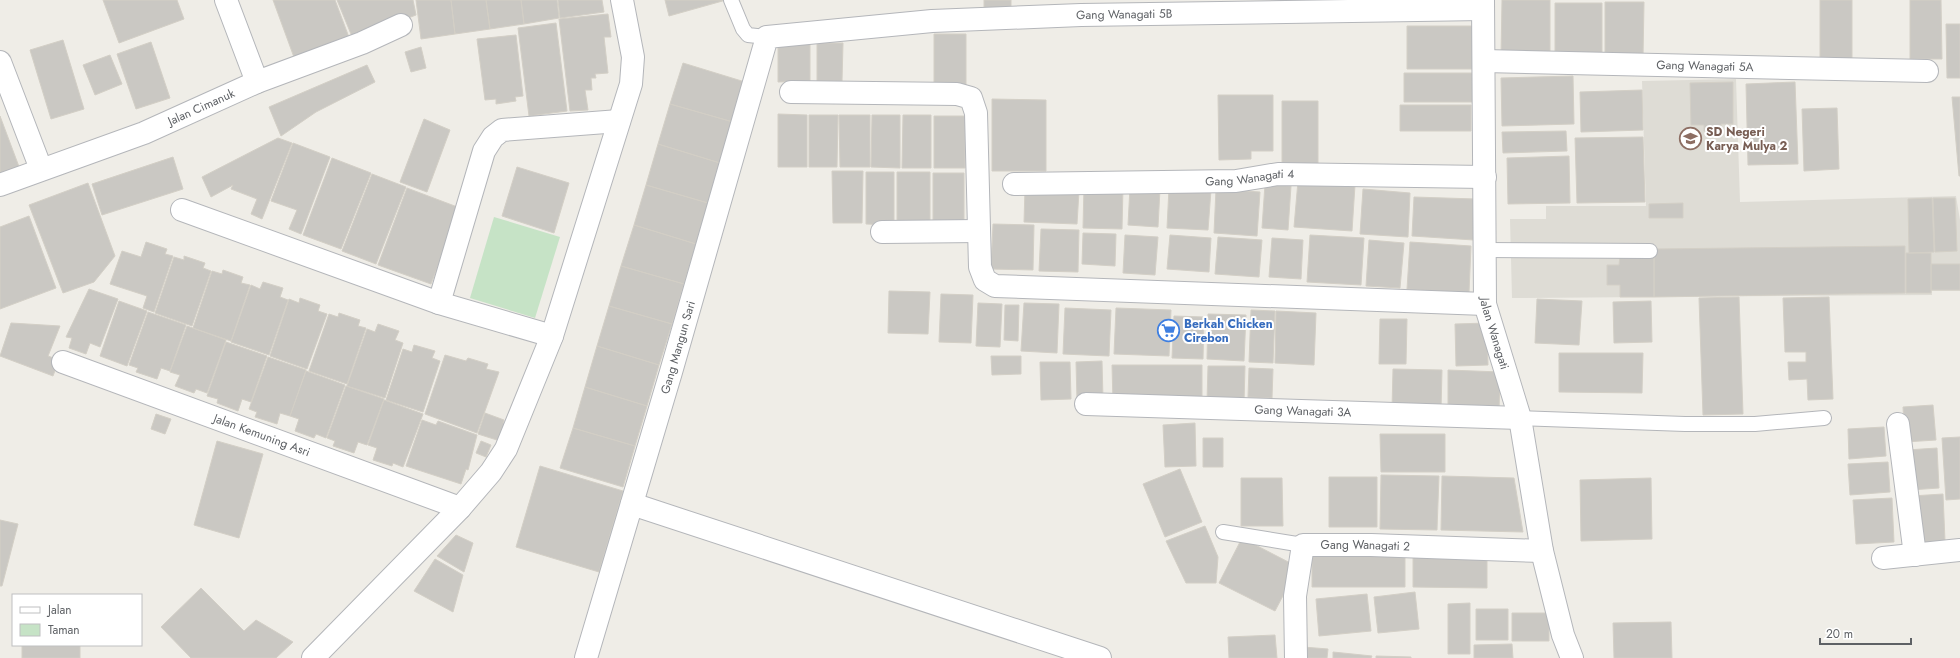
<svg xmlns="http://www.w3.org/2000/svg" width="1960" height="658" viewBox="0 0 1960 658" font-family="Jost,sans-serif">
<rect width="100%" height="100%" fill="#efede7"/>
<path fill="#dedcd5" d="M1736 79 1740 202 1956 196 1960 220V291H1932V295L1512 298 1510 219H1546V206H1646L1642 81Z"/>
<path fill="#c6e3c6" d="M494 217 560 237 535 318 470 298Z"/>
<path fill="#cac8c3" stroke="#d3cfc6" d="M103 0H177L184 19 119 43Z
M273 0H335L350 40 295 60Z
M337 0H413L416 15 353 39Z
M416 0H451L455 34 421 39Z
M451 0H486L490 29 455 34Z
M486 0H521L524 24 490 29Z
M521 0H557L559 18 524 24Z
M558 0H602L604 12 560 18Z
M665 0H726L669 16Z
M984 0H1011V12H984Z
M1502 0H1550V56H1501Z
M1820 0H1852V61H1820Z
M1910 0H1941L1942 59H1910Z
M1605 2H1644L1643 57H1605Z
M1555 3H1602V58H1555Z
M608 14 611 37H604L608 73 595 74 596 78H591L592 90H585L588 110 570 111 559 19Z
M556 23 567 111 529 116 518 28Z
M1946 24H1960V78H1947Z
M1407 26H1476V69H1407Z
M934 34H966V90L934 89Z
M516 35 523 96 515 97 516 101 496 104V99L485 100 477 39Z
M63 40 84 109 51 119 30 50Z
M151 42 170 98 136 109 117 54Z
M817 43H843L842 81H817Z
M778 44H810V81L778 82Z
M421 47 426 68 411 72 405 52Z
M110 55 122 84 95 95 83 65Z
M683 63 745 82 733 122 670 104Z
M367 65 375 82 316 112 281 136 269 107Z
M1404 73H1473V102H1404Z
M1573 76 1574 124 1502 126 1501 78Z
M1733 82V124H1721V131H1704V125H1691L1690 83Z
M1795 82 1798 164 1748 165 1746 84Z
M1642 90 1643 130 1581 132 1580 92Z
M1218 95H1273V151H1251V159L1219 160Z
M1952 97H1960V176H1959Z
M992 99 1046 100V171H992Z
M1282 101H1318V167H1282Z
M670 104 733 122 720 163 658 144Z
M1400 105H1471V131H1400Z
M1837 108 1839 169 1804 171 1802 109Z
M778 114 807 115V167H778Z
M809 115H838L837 167H809Z
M839 115H870V167H840Z
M872 115H900V168L871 167Z
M903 115H931V168H902Z
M0 116 21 172 0 180Z
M934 116H965V168H934Z
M424 119 450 130 427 192 400 182Z
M1566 131 1567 151 1503 153 1502 132Z
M1643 137 1645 202 1577 203 1575 138Z
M278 138 292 143 262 219 251 214 257 199 231 189 233 185 211 197 202 177Z
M293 143 330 157 301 234 289 229 297 210 271 201Z
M658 144 720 163 708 203 646 185Z
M1569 156 1570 203 1508 204 1507 158Z
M173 157 183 189 102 215 92 184Z
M332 158 371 173 341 249 303 235Z
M517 167 569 183 554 233 502 216Z
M832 171H863L862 223H833Z
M866 172H894V225L866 224Z
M897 172H930V225H897Z
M933 173H964V225H933Z
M372 174 406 187 376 264 342 251Z
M1298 181 1355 185 1352 231 1294 227Z
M88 183 115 256 94 282 63 293 29 205Z
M1265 184 1291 186 1288 230 1262 228Z
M646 185 708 203 696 244 634 225Z
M1084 186 1123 187 1122 229 1083 228Z
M1130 187 1160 189 1158 227 1128 225Z
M407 188 460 208 431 284 378 265Z
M1169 188 1211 190 1208 230 1167 228Z
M1025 189 1079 191 1077 224 1024 222Z
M1216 189 1260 192 1257 236 1214 233Z
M1363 189 1410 193 1408 237 1360 234Z
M1414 197 1476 199 1474 240 1412 236Z
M1932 198 1934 252 1909 253 1908 199Z
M1933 198H1955L1957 251 1935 252Z
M1683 203V218H1649V204Z
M29 216 56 288 0 309V227Z
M993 224 1034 225 1033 270 991 269Z
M634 225 696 244 684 284 621 266Z
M1041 229 1079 230 1078 272 1039 271Z
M1083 233 1116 234 1115 266 1082 264Z
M1125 235 1158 237 1155 275 1123 273Z
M1170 235 1211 238 1209 272 1167 269Z
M1310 235 1364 238 1361 285 1307 282Z
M1218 237 1262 240 1259 277 1215 274Z
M1272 238 1303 240 1301 279 1269 277Z
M1369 240 1404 243 1400 288 1366 286Z
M146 242 167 249 165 254 173 256 154 312 143 308 147 296 110 284 122 251 141 257Z
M1410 242 1471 246 1469 293 1407 289Z
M1905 246V293L1654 297V249Z
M1906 253H1931V293H1906Z
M184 256 205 263 203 268 211 271 192 326 155 313 174 257 184 260Z
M1620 256H1654V297H1620V285H1607V265H1619Z
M1931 264H1960V290H1931Z
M621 266 684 284 672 324 609 306Z
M223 270 243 277 241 283 250 285 231 341 193 328 212 271 222 274Z
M263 282 283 288 280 297 288 300 269 355 231 342 251 285 260 289Z
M89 289 118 299 100 347 90 343 86 354 69 348 72 338 66 337Z
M889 291 930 292 928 334 888 333Z
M941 294 973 295 971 343 939 342Z
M1739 297 1743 414 1703 415 1699 298Z
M1829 297 1833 399 1808 400 1807 379 1789 380 1788 362H1806V352H1785L1783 298Z
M300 298 320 305 318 311 327 314 307 369 270 356 289 299 299 303Z
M1537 299 1582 301 1579 345 1535 343Z
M119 301 147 311 127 366 100 356Z
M1651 301 1652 342 1614 343 1613 302Z
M978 303 1002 304 1000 347 976 346Z
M1024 303 1059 304 1057 353 1021 351Z
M1005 305H1019L1018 341 1004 340Z
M609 306 672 324 659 365 597 346Z
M1065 308 1111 310 1109 356 1063 354Z
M1116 308 1171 310 1169 356 1114 354Z
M1251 310 1275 311 1273 363 1249 362Z
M1276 311 1316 313 1314 365 1275 363Z
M148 312 186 325 170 371 161 368 157 379 136 372 138 368 129 365Z
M339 313 360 320 358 326 366 328 347 384 309 371 329 314 338 317Z
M1208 314 1246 315 1244 361 1207 359Z
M1174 316 1204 317 1203 359 1172 358Z
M1380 319H1407L1406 364H1379Z
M11 323 60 326 48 356 59 360 53 376 0 356Z
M1487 323 1488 365 1456 366 1455 324Z
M378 324 399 331 395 340 403 343 385 398 347 386 367 329 375 332Z
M187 326 226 340 207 393 196 389 194 393 175 386 180 375 170 372Z
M226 342 267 356 251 402 242 399 238 411 217 403 218 399 207 396Z
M414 345 435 351 432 358 440 361 423 412 386 400 403 349 412 352Z
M597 346 659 365 647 406 585 387Z
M1559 353H1643L1642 393 1559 392Z
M445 355 466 361 468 358 488 364 486 369 499 372 477 433 425 414Z
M991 356H1021V374L992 375Z
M268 357 306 370 290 416 280 413 277 424 255 417 257 412 249 409Z
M1102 361 1103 399 1077 400 1076 362Z
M1040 362H1070L1071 399 1041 400Z
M1112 365H1202V403H1113Z
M1208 366H1245L1244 403 1207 402Z
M1249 368 1273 369 1272 398 1248 397Z
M1393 369 1442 370 1441 410 1392 409Z
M1448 370 1500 372 1499 413 1448 412Z
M306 371 345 385 326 438 316 434 314 438 295 431 299 419 290 416Z
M346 386 384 399 367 445 358 442 354 453 333 446 335 441 327 438Z
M585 387 647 406 635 446 573 428Z
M384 400 423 414 403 467 393 463 392 466 373 460 377 448 368 445Z
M1933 405 1936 440 1905 442 1903 407Z
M485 413 504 420 503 423 506 424 500 441 478 434Z
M156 414 171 419 165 434 151 429Z
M422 420 436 425 438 421 477 435 468 470 466 469 461 484 406 466Z
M1195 423 1196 466 1165 467 1163 425Z
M1884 427 1886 456 1849 459 1848 429Z
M573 428 635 446 623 487 560 468Z
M1380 434H1445V472H1381Z
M1960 437V499L1946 500 1942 438Z
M1203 438H1223V467H1203Z
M217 441 263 454 239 538 194 525Z
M481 441 491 445 486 457 476 453Z
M1937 448 1939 488 1910 490 1907 450Z
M1888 462 1890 492 1850 495 1848 464Z
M540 466 623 491 599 572 516 547Z
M1180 469 1202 522 1165 537 1143 484Z
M1381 475 1439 476 1437 530 1380 529Z
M1442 476 1514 478 1523 532 1441 530Z
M1329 477H1377V527H1329Z
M1241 478H1282L1283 526H1241Z
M1651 478 1652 539 1581 541 1580 480Z
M1943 494 1945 541 1915 543 1912 496Z
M1892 498 1894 542 1856 544 1853 500Z
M0 520 18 524 2 586H0Z
M1205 526 1218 557 1216 583H1186L1166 541Z
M456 535 473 543 464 572 437 556Z
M1242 538 1298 567 1275 611 1219 583Z
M1312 551H1405V587H1312Z
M1413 554H1487V588L1413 587Z
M435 559 463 575 453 612 414 591Z
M201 588 244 631 256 620 293 642 276 658H191L161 627Z
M1415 592 1419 629 1378 633 1374 597Z
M1367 594 1371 631 1319 636 1316 599Z
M1470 603V654H1448V604Z
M1476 609H1508V640H1476Z
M1512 613H1549V641H1512Z
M1671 622 1672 658H1614L1613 623Z
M1275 635 1277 658H1229L1228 637Z
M1512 644 1513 658H1474V645Z
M22 645H80V658H22Z
M1303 647 1328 649 1327 658H1302Z
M1333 652 1372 656 1371 658H1333Z
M1376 656 1411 657V658H1376Z"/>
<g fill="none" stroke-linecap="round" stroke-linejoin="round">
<defs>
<path id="service" d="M731 0 743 29 748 35 767 37
M1485 250 1650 251
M1520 418 1685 424H1755L1824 418
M1223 532 1303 545"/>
<g id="minor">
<path d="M226 0 257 82"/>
<path id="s1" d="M1483 0 1485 304 1520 418 1542 551 1563 635 1572 658"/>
<path id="s2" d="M1484 61 1927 71"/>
<path d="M0 62 41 169"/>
<path d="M791 92 957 94 971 98 976 113 980 267 985 280 995 286 1485 304"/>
<path id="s3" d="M1014 184 1236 181 1278 174 1485 177"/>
<path id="s4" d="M0 185 144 133 257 82 362 43 401 25"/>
<path d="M182 210 439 303 552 336"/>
<path d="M882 232 979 231"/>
<path d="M439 303 484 151 493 137 502 130 619 121"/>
<path id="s5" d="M63 362 460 508"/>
<path id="s6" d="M1086 404 1520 418"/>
<path d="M1898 424 1915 555"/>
<path d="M632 504 1100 658"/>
<path d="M1883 558 1960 550"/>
<path d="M313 658 460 508 491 472 506 449 552 336 631 84 633 57 622 0"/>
<path id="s7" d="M586 658 671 372 767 37 932 21 1081 15 1483 9"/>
<path id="s8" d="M1296 658 1295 596 1303 545H1371L1542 551"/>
</g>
</defs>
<use href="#service" stroke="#b4b6ba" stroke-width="16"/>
<use href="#minor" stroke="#b4b6ba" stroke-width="24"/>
<use href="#service" stroke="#fff" stroke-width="14"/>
<use href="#minor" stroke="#fff" stroke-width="22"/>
</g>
<defs>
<symbol id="school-ring" viewBox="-11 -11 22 22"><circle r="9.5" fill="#fff" stroke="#8d6e63" stroke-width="1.5"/><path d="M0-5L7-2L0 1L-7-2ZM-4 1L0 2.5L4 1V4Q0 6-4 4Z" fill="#8d6e63"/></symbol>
<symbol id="supermarket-ring" viewBox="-11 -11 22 22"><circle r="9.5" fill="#fff" stroke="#3f7fe0" stroke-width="1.5"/><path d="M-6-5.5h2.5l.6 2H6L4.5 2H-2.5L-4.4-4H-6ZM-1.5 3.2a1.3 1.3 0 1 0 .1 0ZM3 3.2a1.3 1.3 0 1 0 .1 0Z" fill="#3f7fe0"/></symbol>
</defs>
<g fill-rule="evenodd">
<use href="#school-ring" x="1678" y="126" width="25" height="25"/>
<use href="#supermarket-ring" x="1156" y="318" width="25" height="25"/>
</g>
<g text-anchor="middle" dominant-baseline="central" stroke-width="4" stroke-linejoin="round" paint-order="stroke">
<g font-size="12" fill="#5e6165" stroke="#fff">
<text stroke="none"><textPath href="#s7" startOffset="1005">Gang Wanagati 5B</textPath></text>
<text stroke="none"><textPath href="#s2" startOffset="221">Gang Wanagati 5A</textPath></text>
<text stroke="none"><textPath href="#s4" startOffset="216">Jalan Cimanuk</textPath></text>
<text stroke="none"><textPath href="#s3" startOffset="236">Gang Wanagati 4</textPath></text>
<text stroke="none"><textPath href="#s1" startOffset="335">Jalan Wanagati</textPath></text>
<text stroke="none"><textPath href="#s7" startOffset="324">Gang Mangun Sari</textPath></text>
<text stroke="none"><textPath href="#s6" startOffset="217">Gang Wanagati 3A</textPath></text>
<text stroke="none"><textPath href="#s5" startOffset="212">Jalan Kemuning Asri</textPath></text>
<text stroke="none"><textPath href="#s8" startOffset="176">Gang Wanagati 2</textPath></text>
</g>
<g font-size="12" font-weight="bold" fill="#785e54" stroke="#fff" text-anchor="start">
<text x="1706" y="132">SD Negeri<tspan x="1706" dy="14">Karya Mulya 2</tspan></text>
</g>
<g font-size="12" font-weight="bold" fill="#366cbe" stroke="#fff" text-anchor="start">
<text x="1184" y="324">Berkah Chicken<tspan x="1184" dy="14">Cirebon</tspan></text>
</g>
</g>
<rect x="12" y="594" width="130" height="52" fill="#ffffff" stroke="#bfc0c1"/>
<rect x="20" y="607" width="20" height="6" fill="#ffffff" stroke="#bfc0c1"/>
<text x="48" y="614" font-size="12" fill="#5e6165">Jalan</text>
<rect x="20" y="624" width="20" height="12" fill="#c6e3c6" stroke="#bfc0c1"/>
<text x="48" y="634" font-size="12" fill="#5e6165">Taman</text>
<path d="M1820 638v6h91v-6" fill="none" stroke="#5e6165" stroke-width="2"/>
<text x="1826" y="638" font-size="12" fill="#5e6165" stroke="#ffffff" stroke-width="3" paint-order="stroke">20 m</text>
</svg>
